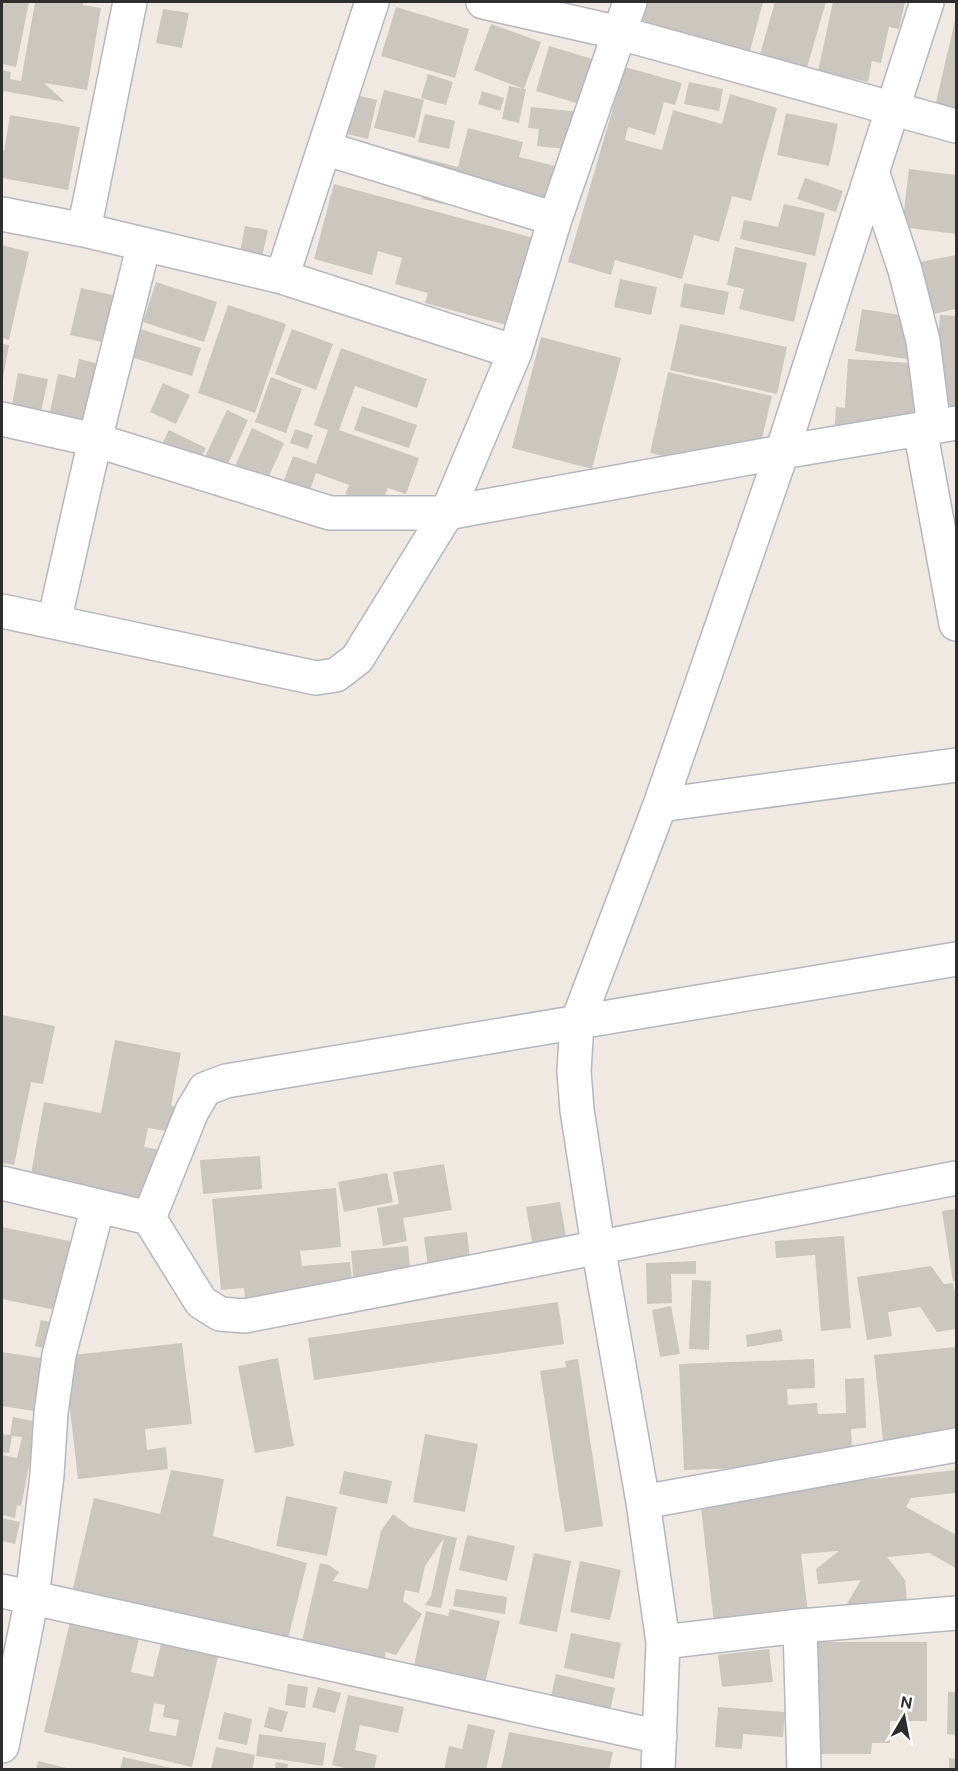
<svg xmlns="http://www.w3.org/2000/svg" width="958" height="1771" viewBox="0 0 958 1771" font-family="'DM Sans',sans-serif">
<rect width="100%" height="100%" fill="#efe9e1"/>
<path fill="#cbc7bf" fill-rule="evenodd" d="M2 2H29L16 67 2 64Z
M35 2H84L83 5 101 8 87 90 44 83 65 102 4 91 2 97V70L11 72 10 79 21 81Z
M648 2H763L744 74 636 46Z
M775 2H826L801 88 754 75Z
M833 2H905L899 29 889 27 881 63 872 61 868 82 818 71Z
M396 7 469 29 455 78 381 56Z
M163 9 189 13 182 48 156 43Z
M956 16V129L931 124Z
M491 24 541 42 524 89H526L519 123 502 119 509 86 524 89 474 70Z
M549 46 596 60 583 105 536 91Z
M625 67 682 83 675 105 664 102 655 135 628 127 625 140 662 150 673 110 722 124 730 94 777 108 751 201 732 196 719 242 694 235 682 279 615 260 611 275 568 262Z
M428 74 453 82 446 105 421 98Z
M689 82 723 89 719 111 684 104Z
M384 90 424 100 415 138 374 128Z
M482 91 504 98 500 111 478 104Z
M352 94 377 100 368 139 343 133Z
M531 107 580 112 575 150 537 146 539 129 528 128Z
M786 113 838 124 829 166 777 155Z
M425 114 455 121 449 149 418 142Z
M10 115 80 127 68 190 2 178V151H4Z
M468 128 523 142 519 157 559 167 546 220 445 194 443 204 422 199 425 188 346 138 458 167Z
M909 169 956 175V234L902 227Z
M805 178 843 191 836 212 797 199Z
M334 184 545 241 521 329 425 303 428 293 395 284 402 258 378 251 372 275 314 259Z
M784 204 825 213 815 256 740 239 744 220 778 227Z
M245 226 268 230 262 257 240 252Z
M2 245 29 252 9 340 2 338Z
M735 247 807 263 794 322 739 309 744 289 727 285Z
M956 255V309L930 315 920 262Z
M620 279 657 287 651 315 614 307Z
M156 282 217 302 204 342 143 322Z
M684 283 729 292 724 315 680 307Z
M81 288 122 297 111 344 70 335Z
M228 305 286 324 255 413 198 393Z
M862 309 919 318 912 360 855 351Z
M940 315 956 316V420L933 419Z
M680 324 787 347 777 394 670 370Z
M137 328 201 348 192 376 128 356Z
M292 329 333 344 316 390 275 374Z
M541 337 621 358 592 469 512 448Z
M2 344 9 345 3 378H2Z
M341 348 427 379 417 408 355 386 339 430 419 458 406 494 388 488 381 507 345 494 349 485 316 473 307 498 281 489 293 456 316 464 328 430 314 425Z
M79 359 107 366 91 431 48 421 58 374 75 378Z
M848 359 926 364 921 444 834 438 836 407 845 408Z
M668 372 772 396 753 476 650 453Z
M18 373 48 379 39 422 10 416Z
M271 377 302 389 286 433 255 422Z
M163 383 190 395 176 424 150 412Z
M362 406 417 425 409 448 354 430Z
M227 410 248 420 223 475 201 465Z
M252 428 284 443 264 487 232 473Z
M295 429 313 435 308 449 290 443Z
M169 430 206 448 198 465 160 448Z
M2 1015 55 1026 43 1084 31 1082 14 1165 2 1163Z
M115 1040 181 1053 171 1106 177 1107 172 1132 148 1128 144 1147 160 1150 149 1208 29 1185 44 1102 101 1113Z
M260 1156 262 1189 203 1194 200 1160Z
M444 1164 452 1210 403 1218 407 1241 383 1246 377 1208 399 1204 393 1172Z
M387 1173 393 1202 344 1212 338 1182Z
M336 1188 341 1247 300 1251 302 1266 350 1262 353 1289 245 1299 244 1288 221 1290 212 1199Z
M560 1202 568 1248 534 1253 526 1207Z
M956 1209V1280L953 1282 942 1211Z
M2 1227 79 1243 65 1312 2 1299Z
M467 1232 471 1268 429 1274 424 1237Z
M844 1236 851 1328 821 1331 815 1255 776 1258 775 1241Z
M408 1246 411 1278 354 1284 351 1251Z
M696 1261V1274H671L672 1303 647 1304 646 1263Z
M931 1266 944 1284 953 1283 956 1297V1329L937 1332 920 1307 888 1312 892 1336 867 1340 857 1277Z
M692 1280 711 1281 709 1350 689 1349Z
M558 1302 564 1344 314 1380 308 1338Z
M671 1306 680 1354 660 1357 652 1310Z
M41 1320 59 1324 53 1350 35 1346Z
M781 1329 783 1341 747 1347 746 1335Z
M182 1343 192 1424 145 1429 147 1450 166 1447 168 1469 78 1479 64 1356Z
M956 1347V1444L884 1450 874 1355Z
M2 1352 54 1360 46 1413 2 1406Z
M278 1358 294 1446 255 1453 238 1366Z
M578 1359 603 1526 565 1532 540 1371 566 1367 565 1361Z
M814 1359 815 1388 787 1389 788 1405 817 1403 818 1414 846 1413 845 1379 864 1378 866 1428 851 1429 853 1464 684 1470 679 1364Z
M13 1417 38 1422 21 1506 17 1505 15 1518 2 1515V1455L17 1458 22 1437 12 1436 9 1453 2 1452V1434L10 1435Z
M425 1434 478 1444 465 1512 413 1502Z
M171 1470 224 1479 213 1536 307 1563 285 1651 252 1632 235 1626 236 1640 70 1601 94 1498 160 1514Z
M956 1470V1495L955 1493 911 1498 906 1507 956 1535V1568L929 1553 887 1557 905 1580 908 1611 845 1607 861 1580 818 1584 816 1569 839 1551 801 1554 809 1621 715 1632 700 1498Z
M344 1471 392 1481 387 1504 339 1494Z
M286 1496 337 1507 327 1556 276 1546Z
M393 1514 410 1527 457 1538 441 1608 425 1605 431 1596 444 1538 425 1566 419 1593 405 1590 403 1601 422 1614 396 1655 386 1652 381 1672 343 1665 347 1650 335 1661 299 1654 320 1563 329 1565 339 1572 333 1581 368 1589 381 1531Z
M2 1518 20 1522 15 1544 2 1541Z
M467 1535 515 1546 507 1581 459 1570Z
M534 1553 571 1561 557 1632 519 1624Z
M580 1561 621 1570 610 1620 570 1612Z
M456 1589 507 1597 505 1614 453 1606Z
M450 1609 500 1621 482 1696 411 1679 426 1611 448 1616Z
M70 1622 139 1638 131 1672 153 1677 161 1644 218 1657 192 1767 44 1732ZM154 1703 165 1705 163 1717 179 1720 176 1736 149 1731Z
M571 1633 621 1643 614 1679 564 1668Z
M816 1642H927V1721H890V1743H872L871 1754H816Z
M769 1649 773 1682 722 1687 718 1655Z
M556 1674 615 1688 608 1720 549 1706Z
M288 1684 308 1687 305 1708 285 1705Z
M318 1687 341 1693 335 1713 312 1707Z
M948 1692H956V1735L947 1734Z
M348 1695 404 1707 398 1733 360 1725 355 1750 377 1755 374 1770H353L332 1765Z
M269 1707 288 1712 282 1732 264 1727Z
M718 1707 785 1712 783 1737 743 1734 742 1749 715 1747Z
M224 1712 252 1719 247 1745 218 1739Z
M468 1724 495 1730 486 1770H444L449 1746 462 1749Z
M509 1732 613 1752 609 1770H501Z
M259 1734 326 1743 323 1766 256 1756Z
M216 1747 255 1755 252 1770H211Z
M123 1757 176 1769V1770H120Z
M949 1758 956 1759V1770H949Z
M38 1761 70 1769V1770H36Z
M276 1762 288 1764 287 1770H275Z"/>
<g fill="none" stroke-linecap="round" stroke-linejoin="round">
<defs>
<path id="minor" d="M483 2 620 33 956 126
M630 2 555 219 515 352 447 513 782 452 927 2
M324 148 555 219
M873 174 905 270 923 341 934 427
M2 214 84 230 282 277 515 352
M84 230 130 2
M282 277 372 2
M2 419 95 440 330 513H447
M920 429 956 624
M2 611 316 678 336 675 357 659 447 513
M54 622 95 440 144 244
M660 805 956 765
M2 1183 149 1218 201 1302 220 1314 245 1316 956 1178
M149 1218 192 1111 205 1089 226 1081 956 959
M643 1502 956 1445
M2 1591 660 1737
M800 1626 804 1770
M663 1642 800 1626 956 1613
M2 1746 32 1598 47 1475 51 1413 59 1355 98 1206
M658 1770 663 1642 643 1502 598 1246 577 1110 574 1071 577 1023 660 805 782 452 956 423"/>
</defs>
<use href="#minor" stroke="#b4b7c1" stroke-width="36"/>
<use href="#minor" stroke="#fff" stroke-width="33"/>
</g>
<rect width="958" height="1771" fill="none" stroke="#2e2e2e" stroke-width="6"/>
<g transform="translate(904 1717) rotate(10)" stroke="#ffffff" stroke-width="4.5" paint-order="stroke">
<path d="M0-4.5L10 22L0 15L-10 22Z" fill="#2e2e2e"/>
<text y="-9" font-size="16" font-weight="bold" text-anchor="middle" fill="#2e2e2e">N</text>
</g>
</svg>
